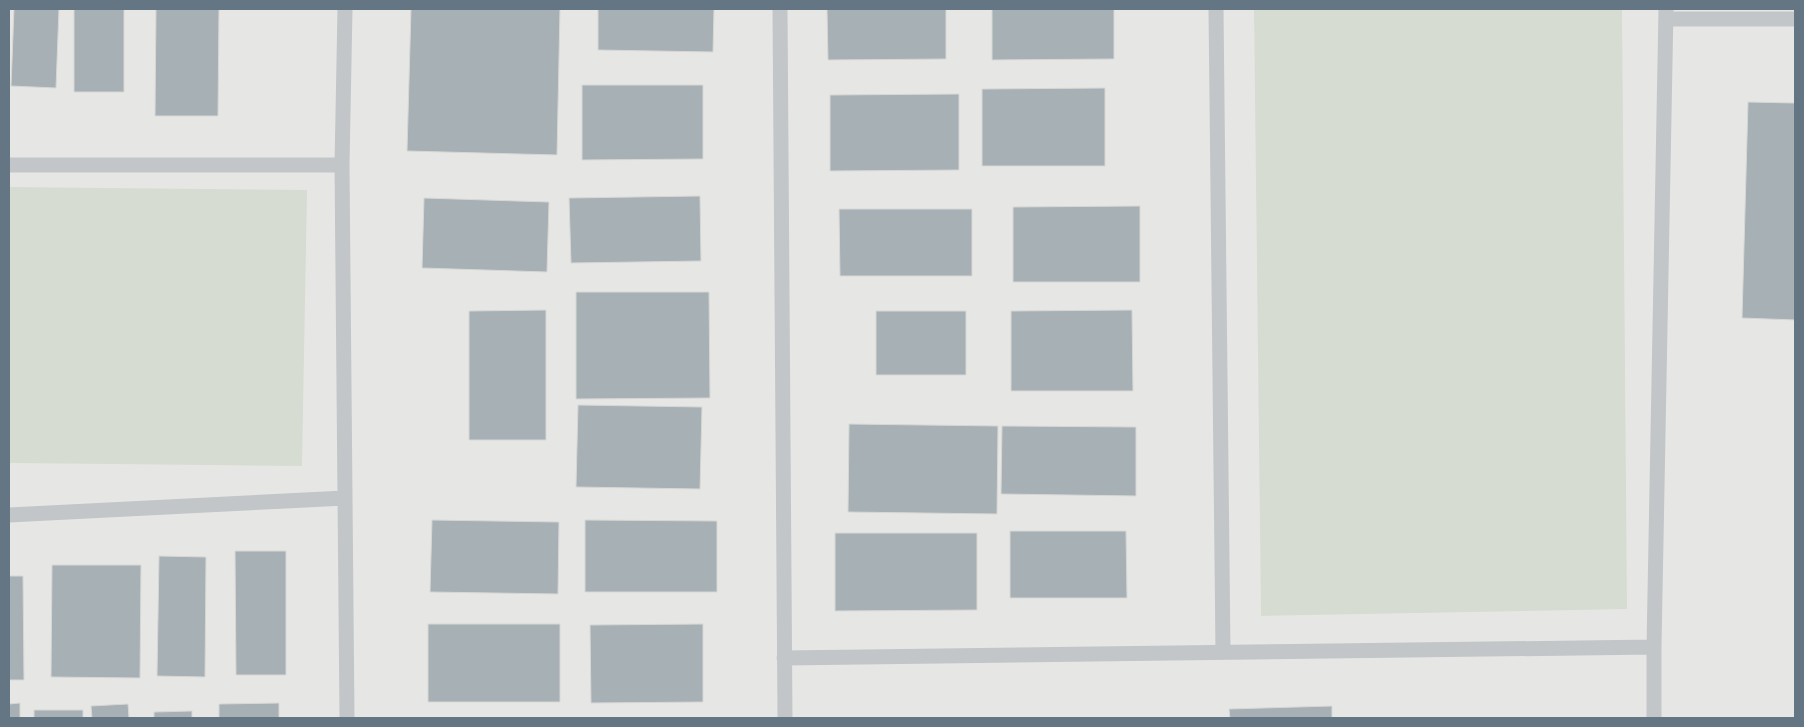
<svg xmlns="http://www.w3.org/2000/svg" width="1804" height="727" viewBox="0 0 1804 727" font-family="'DejaVu Sans',sans-serif">
<rect width="100%" height="100%" fill="#f5f5f1"/>
<path fill="#e6e7e5" d="M9 9H1795V718H9Z"/>
<path fill="#d6dcd2" d="M1254 9H1622L1627 609 1261 616Z
M9 187 307 190 302 466 9 463Z"/>
<path fill="#a7b0b5" stroke="#d7d7d4" d="M14 9H59L56 88 11 86Z
M74 9H124V92H74Z
M156 9H219L218 116H155Z
M411 9H560L557 155 407 151Z
M598 9H714L713 52 598 50Z
M827 9H946V59L828 60Z
M992 9H1114V59L992 60Z
M582 85H703V159L582 160Z
M1105 88V166H982V89Z
M959 94V170L830 171V95Z
M1748 102 1795 103V320L1742 318Z
M700 196 701 261 571 263 569 198Z
M424 198 549 202 547 272 422 268Z
M1140 206V282H1013V207Z
M839 209H972V276H840Z
M576 292H709L710 398 576 399Z
M546 310V440H469V311Z
M1132 310 1133 391H1011V311Z
M876 311H966V375H876Z
M578 405 702 407 700 489 576 487Z
M849 424 998 426 997 514 848 512Z
M1002 426 1136 427V496L1001 494Z
M432 520 559 522 558 594 430 592Z
M585 520 717 521V592H585Z
M1010 531H1126L1127 598H1010Z
M835 533H977V610L835 611Z
M235 551H286V675H236Z
M159 556 206 557 205 677 157 676Z
M52 565H141L140 678 51 677Z
M9 576H23L24 680H9Z
M428 624H560V702H428Z
M703 624V702L591 703 590 625Z
M20 703V718H9V704Z
M279 703V718H219V704Z
M128 704 129 718H92L91 706Z
M1332 706V718H1230L1229 709Z
M34 710H83V718H34Z
M192 711V718H154V712Z"/>
<g fill="none" stroke-linecap="round" stroke-linejoin="round">
<path stroke="#c2c6c9" stroke-width="15" d="M345 9 342 165 347 718
M780 9 785 718
M1216 9 1223 652
M1666 19H1795
M9 165H342
M9 515 345 498
M784 658 1654 647
M1654 718V647L1666 9"/>
</g>
<rect width="1804" height="727" fill="none" stroke="#647583" stroke-width="20"/>
</svg>
